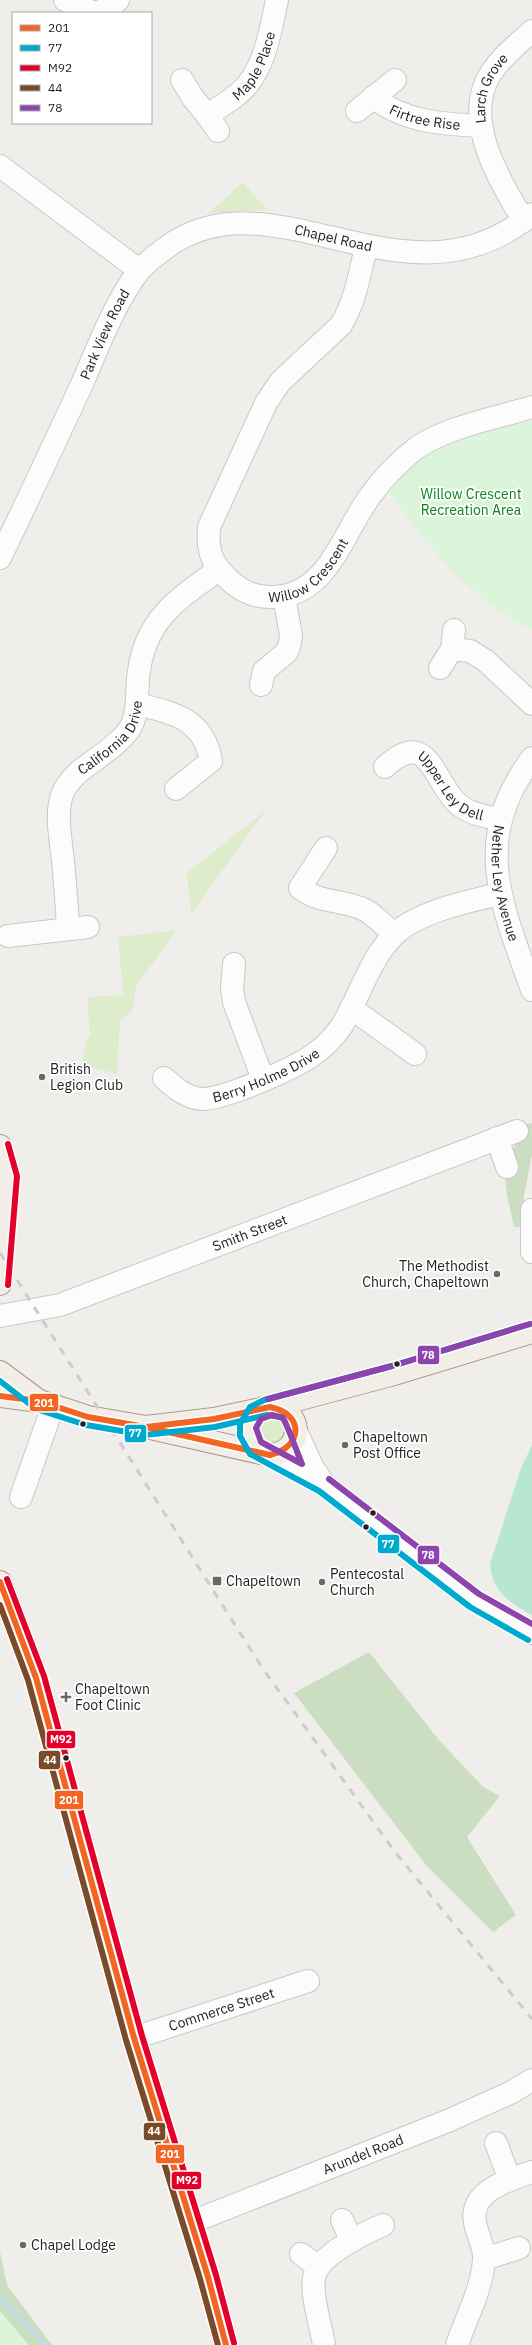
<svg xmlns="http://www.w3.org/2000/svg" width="532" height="2345" viewBox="0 0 532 2345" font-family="'IBM Plex Sans',sans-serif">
<rect width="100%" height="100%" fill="#f0eeeb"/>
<path fill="#ddeccb" d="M243 182 267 210 209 213Z
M266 810 191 914 187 873Z
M177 930 136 986 132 1012 120 1021 117 1074 82 1064 87 1040 90 1035 87 997 123 995 118 937Z
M265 1418H279L286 1428 282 1442 268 1444 260 1438 259 1425Z"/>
<path fill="#cbdec1" d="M532 1123V1155L524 1195V1227H514C511 1211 505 1192 505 1175 505 1162 519 1141 521 1126Z
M369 1652 439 1740 483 1787 500 1796 467 1837 516 1915 493 1932 426 1865 294 1693Z
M0 2252 7 2285 52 2345H0Z"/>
<path fill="#daf5da" d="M532 421V630C467 597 429 549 388 490 420 445 481 434 532 421Z
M0 2311 29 2345H0Z"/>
<path fill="#b7e6d2" d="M532 1445V1615C509 1603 492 1591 490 1564L521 1468Z"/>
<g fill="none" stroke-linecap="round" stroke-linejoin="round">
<path stroke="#bfdbe3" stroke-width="4.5" d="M0 2297 46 2345"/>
<defs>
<g id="minor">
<path d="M65 0 94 13"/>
<path d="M96 13 112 6 118 0"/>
<path d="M182 80 193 98 207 115"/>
<path id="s1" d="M373 97C404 122 442 124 481 126"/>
<path d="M357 111 395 80"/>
<path id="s2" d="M218 131 207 115C221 106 238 97 248 84 266 61 271 28 277 0"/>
<path d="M0 166 139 270"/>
<path id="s3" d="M524 221C500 181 461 119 491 73 502 56 518 44 532 31"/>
<path id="s4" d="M366 247C360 273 355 302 341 325L280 382 266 403 209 527C207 549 211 563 227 578 240 591 255 598 273 597 329 596 343 531 371 495 383 478 399 462 415 449 446 427 496 418 532 407"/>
<path id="s5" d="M0 558C28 500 55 442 82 384 97 349 116 300 139 271 146 262 158 254 167 247 275 169 407 318 532 214"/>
<path d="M452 649 470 651 486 661 532 704"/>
<path d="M440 668 452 649 454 630"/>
<path d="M261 685 264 671 287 652 290 643 291 635 284 597"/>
<path d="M137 704C174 713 204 719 211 761L176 789"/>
<path id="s6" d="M532 758C471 841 501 902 532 990"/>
<path id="s7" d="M385 767C427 728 432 776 455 801 467 814 484 816 500 819"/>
<path d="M326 848 300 888C320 904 344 899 365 910 375 915 385 927 394 934"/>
<path id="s8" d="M68 928C67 906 65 884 63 861 61 842 56 817 61 798 64 787 72 778 80 771 95 759 127 740 133 722 139 705 136 688 139 671 146 619 178 599 218 570"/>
<path d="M8 936 88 927"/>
<path d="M234 964 232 989 234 1002 263 1079"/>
<path d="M351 1008 415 1054"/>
<path id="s9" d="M164 1078C175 1088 188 1099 203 1099 227 1098 293 1069 313 1055 323 1048 334 1037 341 1027 360 997 368 961 394 935 417 912 469 901 500 894"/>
<path d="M497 1138 507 1167"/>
<path d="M532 1210V1252"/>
<path id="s10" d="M0 1316 60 1305 517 1131"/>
<path d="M296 1431 312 1466 323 1483"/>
<path d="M270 1455 323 1484 475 1601 532 1633"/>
<path d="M21 1497 53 1406"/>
<path id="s11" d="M134 2038 308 1981"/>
<path d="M496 2143 510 2180"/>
<path d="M342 2220 352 2241"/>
<path id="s12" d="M192 2222 450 2120 512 2092 532 2080"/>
<path d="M301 2254 317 2266"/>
<path d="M484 2259 519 2248"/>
<path d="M324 2345C321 2325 311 2297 314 2278 317 2256 364 2233 383 2225"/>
<path d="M457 2345C466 2318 482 2289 484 2260 485 2249 479 2238 476 2227 466 2192 506 2181 532 2172"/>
</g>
<path id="major" d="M0 1146 9 1176 0 1284
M0 1372 39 1401
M0 1396 39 1401 88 1417 146 1427 270 1455C305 1452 304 1408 270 1407L214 1419 146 1427
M270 1407 394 1374 532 1332
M262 1453C244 1441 244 1420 263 1408
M0 1582 36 1678 134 2038 208 2277 226 2345"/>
</defs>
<use href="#minor" stroke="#c9c8c7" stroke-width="24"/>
<use href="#major" stroke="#a79c86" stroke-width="24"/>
<use href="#minor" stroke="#fdfcfc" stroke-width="22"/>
<use href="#major" stroke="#f3ede7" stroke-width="22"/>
<path stroke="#ccc" stroke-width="3" stroke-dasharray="8 8" stroke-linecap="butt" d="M0 1253 261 1666 395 1852 532 2019"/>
<defs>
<path id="bus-1" d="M0 1396 39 1401 88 1417 146 1427
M270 1407C305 1414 303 1447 270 1455L146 1427 214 1419Z
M0 1582 36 1678 134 2038 208 2277 226 2345"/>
<path id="bus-2" d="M0 1381 36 1409 86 1425 145 1435 215 1427 267 1415 281 1417
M528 1640 470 1607 319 1491 250 1454 240 1436V1424L250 1407 264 1400 392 1366 530 1324"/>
<path id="bus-3" d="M8 1144 17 1176 8 1285
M7 1579 44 1676 142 2036 216 2275 234 2343"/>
<path id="bus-4" d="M0 1605 28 1680 126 2040 200 2279 218 2345"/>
<path id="bus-5" d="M268 1399 392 1366 530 1324
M272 1415 283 1418C290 1431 296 1450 302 1464L261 1442 256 1428 261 1419Z
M329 1479 479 1594 532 1624"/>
</defs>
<use href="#bus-1" stroke="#fff" stroke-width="9"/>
<use href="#bus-2" stroke="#fff" stroke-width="9"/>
<use href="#bus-3" stroke="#fff" stroke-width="9"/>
<use href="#bus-4" stroke="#fff" stroke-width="9"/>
<use href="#bus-5" stroke="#fff" stroke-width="9"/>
<use href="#bus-1" stroke="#f26522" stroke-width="6"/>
<use href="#bus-2" stroke="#00a9ce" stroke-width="6"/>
<use href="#bus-3" stroke="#e4002b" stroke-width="6"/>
<use href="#bus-4" stroke="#7a4b2a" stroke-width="6"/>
<use href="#bus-5" stroke="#8e44ad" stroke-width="6"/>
</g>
<g fill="#6a6968" stroke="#fff" stroke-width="1.5">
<circle cx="42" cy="1077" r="4"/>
<circle cx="497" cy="1274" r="4"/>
<circle cx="345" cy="1445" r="4"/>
<rect x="212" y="1576" width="10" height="10" rx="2"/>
<circle cx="322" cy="1582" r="4"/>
<path d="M64 1691h4v4h4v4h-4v4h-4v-4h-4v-4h4z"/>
<circle cx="23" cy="2245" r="4"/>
</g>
<g fill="#222" stroke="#fff" stroke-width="1.5">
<circle cx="397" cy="1364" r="3.5"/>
<circle cx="83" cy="1424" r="3.5"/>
<circle cx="373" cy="1513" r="3.5"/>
<circle cx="366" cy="1527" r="3.5"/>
<circle cx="66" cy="1758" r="3.5"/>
</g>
<g text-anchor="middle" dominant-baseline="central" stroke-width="3.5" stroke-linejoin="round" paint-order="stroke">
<g font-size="14" fill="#222" stroke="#fff">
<text stroke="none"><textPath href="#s2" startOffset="90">Maple Place</textPath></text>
<text stroke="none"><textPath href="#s3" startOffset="145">Larch Grove</textPath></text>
<text stroke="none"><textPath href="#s1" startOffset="57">Firtree Rise</textPath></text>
<text stroke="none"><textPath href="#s5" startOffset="529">Chapel Road</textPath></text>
<text stroke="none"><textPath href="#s5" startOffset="247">Park View Road</textPath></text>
<text stroke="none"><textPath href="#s4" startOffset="481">Willow Crescent</textPath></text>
<text stroke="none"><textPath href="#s8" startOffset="211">California Drive</textPath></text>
<text stroke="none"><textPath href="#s7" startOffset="85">Upper Ley Dell</textPath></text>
<text stroke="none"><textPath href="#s6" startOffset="134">Nether Ley Avenue</textPath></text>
<text stroke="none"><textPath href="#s9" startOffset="113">Berry Holme Drive</textPath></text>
<text stroke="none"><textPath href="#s10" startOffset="264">Smith Street</textPath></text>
<text stroke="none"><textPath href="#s11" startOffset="92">Commerce Street</textPath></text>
<text stroke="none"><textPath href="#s12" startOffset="184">Arundel Road</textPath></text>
</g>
<g font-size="14" fill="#0c8416" stroke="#fff">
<text x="471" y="494">Willow Crescent<tspan x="471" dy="16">Recreation Area</tspan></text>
</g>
<g font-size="14" fill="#222" stroke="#fff" text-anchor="start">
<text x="50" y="1069">British<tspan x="50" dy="16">Legion Club</tspan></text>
<text x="489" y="1266" text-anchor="end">The Methodist<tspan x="489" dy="16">Church, Chapeltown</tspan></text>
<text x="353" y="1437">Chapeltown<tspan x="353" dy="16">Post Office</tspan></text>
<text x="330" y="1574">Pentecostal<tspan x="330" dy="16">Church</tspan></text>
<text x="226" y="1581">Chapeltown</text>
<text x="75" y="1689">Chapeltown<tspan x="75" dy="16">Foot Clinic</tspan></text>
<text x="31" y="2245">Chapel Lodge</text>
</g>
</g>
<g stroke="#fff" stroke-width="1.5">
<rect x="417" y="1345" width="23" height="20" rx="4" fill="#8e44ad"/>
<rect x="29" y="1393" width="30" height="19" rx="4" fill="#f26522"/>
<rect x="124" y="1424" width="23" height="19" rx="4" fill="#00a9ce"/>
<rect x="377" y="1534" width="23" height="20" rx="4" fill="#00a9ce"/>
<rect x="417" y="1545" width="23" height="20" rx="4" fill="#8e44ad"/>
<rect x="46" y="1730" width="30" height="19" rx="4" fill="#e4002b"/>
<rect x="38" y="1750" width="23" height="20" rx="4" fill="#7a4b2a"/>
<rect x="54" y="1790" width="30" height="20" rx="4" fill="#f26522"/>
<rect x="143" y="2122" width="23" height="19" rx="4" fill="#7a4b2a"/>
<rect x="155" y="2144" width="30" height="20" rx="4" fill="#f26522"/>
<rect x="171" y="2171" width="31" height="19" rx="4" fill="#e4002b"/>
</g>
<g font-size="11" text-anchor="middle" font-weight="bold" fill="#fff">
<text x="428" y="1359">78</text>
<text x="44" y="1407">201</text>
<text x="135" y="1437">77</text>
<text x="388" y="1548">77</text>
<text x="428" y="1559">78</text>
<text x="61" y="1743">M92</text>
<text x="50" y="1764">44</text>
<text x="69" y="1804">201</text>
<text x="154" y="2135">44</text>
<text x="170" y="2158">201</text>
<text x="187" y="2184">M92</text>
</g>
<rect x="12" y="12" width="140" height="112" fill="#ffffff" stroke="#a7a7a7"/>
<rect x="20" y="25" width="20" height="6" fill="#f26522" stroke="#a7a7a7"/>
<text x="48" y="32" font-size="12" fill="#222222">201</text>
<rect x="20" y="45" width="20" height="6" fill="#00a9ce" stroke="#a7a7a7"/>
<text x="48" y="52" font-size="12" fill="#222222">77</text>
<rect x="20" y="65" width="20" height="6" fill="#e4002b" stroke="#a7a7a7"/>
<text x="48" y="72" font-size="12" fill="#222222">M92</text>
<rect x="20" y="85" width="20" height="6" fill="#7a4b2a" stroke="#a7a7a7"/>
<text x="48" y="92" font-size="12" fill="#222222">44</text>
<rect x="20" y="105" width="20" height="6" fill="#8e44ad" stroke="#a7a7a7"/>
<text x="48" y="112" font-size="12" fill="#222222">78</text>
</svg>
